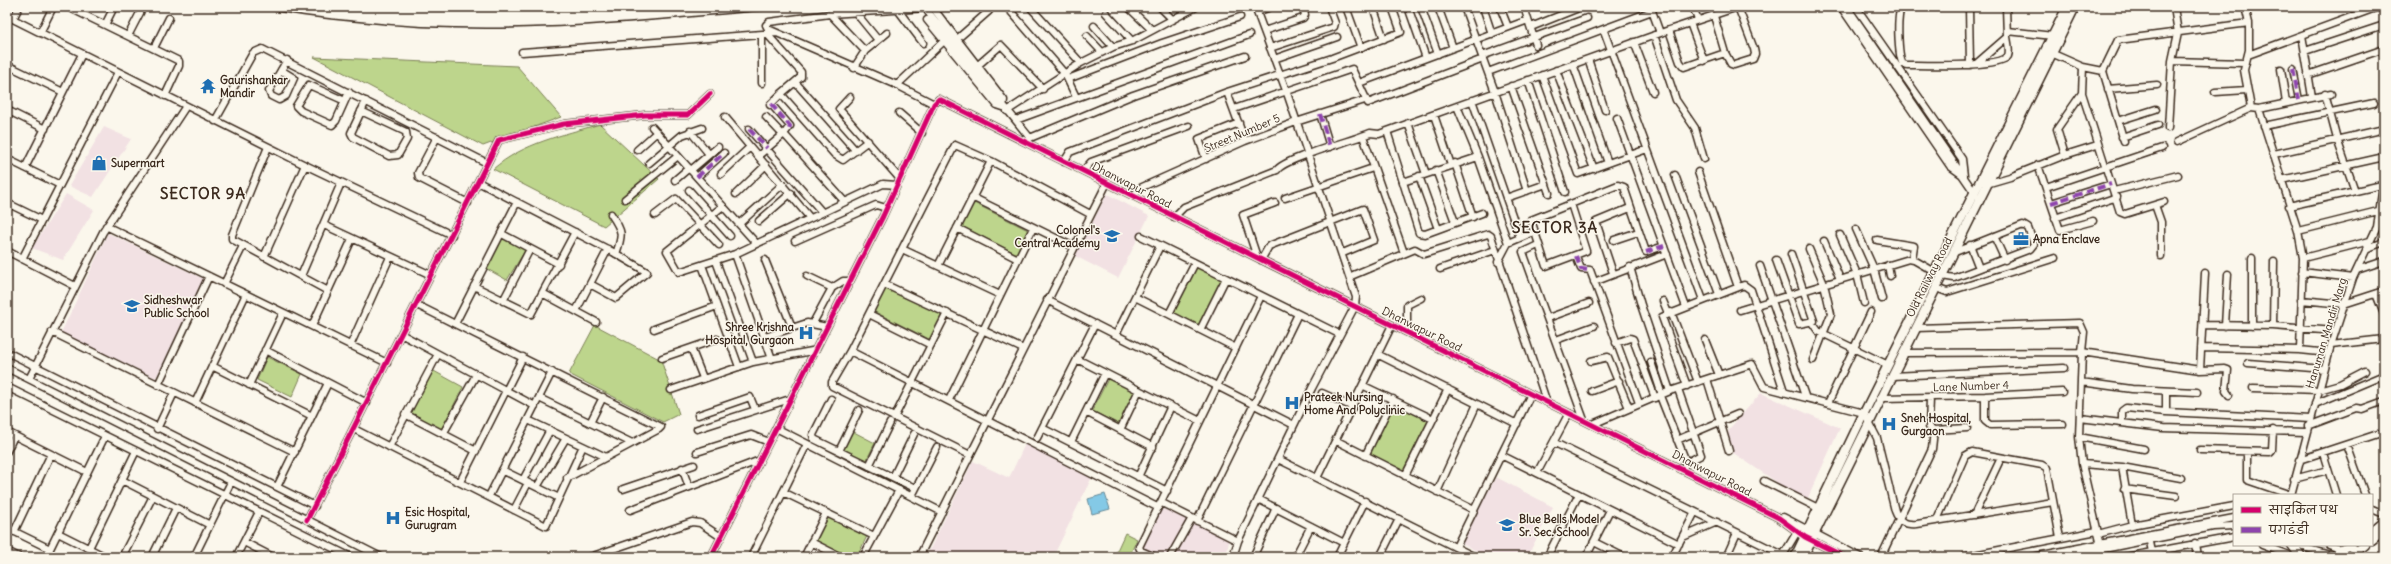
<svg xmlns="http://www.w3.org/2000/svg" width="2391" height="564" viewBox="0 0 2391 564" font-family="Delius,'Playpen Sans Deva',sans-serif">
<rect width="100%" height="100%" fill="#fbf7ec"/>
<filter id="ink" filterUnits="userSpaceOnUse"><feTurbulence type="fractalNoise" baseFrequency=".025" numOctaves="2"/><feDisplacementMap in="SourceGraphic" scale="8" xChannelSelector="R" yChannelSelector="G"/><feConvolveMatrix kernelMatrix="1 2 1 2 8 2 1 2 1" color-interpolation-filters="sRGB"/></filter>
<g filter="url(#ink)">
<path fill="#f2e1e3" d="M104 127 131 139 93 197 69 186Z
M66 194 94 210 63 260 32 248Z
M1107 194 1149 216 1118 278 1075 256Z
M108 233 204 279 156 378 61 333Z
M1761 393 1840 428 1806 502 1732 452 1728 433 1730 428Z
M1025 444 1092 477 1053 557H926L973 461 1009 478Z
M1496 477 1553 507 1527 557H1488L1461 543Z
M1161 505 1229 541 1226 557H1135Z"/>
<path fill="#bdd58c" stroke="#7c8055" d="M314 57 517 66 561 117 483 146Z
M600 124 659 179 604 226 493 169C523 143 563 135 600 124Z
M972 202 1028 230 1017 254 961 226Z
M502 237 526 249 507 280 487 269Z
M1197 266 1223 280 1200 326 1174 313Z
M886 286 943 315 931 340 873 311Z
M595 325 661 360 679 414 663 422 569 374Z
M267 357 302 374 292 397 257 380Z
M432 370 463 387 441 430 411 413Z
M1108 379 1135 392 1119 424 1092 411Z
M1393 404 1428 421 1403 471 1369 453Z
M852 431 875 443 866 461 843 449Z
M827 516 867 536 857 557H847L815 540Z
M1125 533 1137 539 1129 557H1114Z"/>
<path fill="#84c9e6" stroke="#678996" d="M1105 494 1110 509 1092 514 1088 499Z"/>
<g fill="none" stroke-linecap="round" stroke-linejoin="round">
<defs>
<path id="minor" d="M68 7 179 61V66L165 96
M1007 7 1065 74 1076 97
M1030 7 1081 63
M1128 7 1152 30
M1160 7 1173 20
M1346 7 1361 48
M1373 7 1384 39
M1408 7 1426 58
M1421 7 1438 54
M1438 7 1453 48
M1464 7 1495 92 1527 191
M1483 7 1492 34
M1500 7 1508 27
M1524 7 1536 45
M1693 7 1698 20
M1841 7 1950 166 1964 176 1962 159 1856 7
M1847 7 1976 195
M1902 7C1896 11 1898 57 1903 64L1907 65C1923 65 2000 68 2008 56 2010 51 2008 42 2007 37
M1969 7 1970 65
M2245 7 2249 23V50L2244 70 2251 108
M2381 7 2384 15
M1651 8 1660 33
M898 10 923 43
M928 12 1030 138 1028 141
M1257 12 1270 7
M856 13 878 40
M1106 13 1132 41
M830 14 865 51
M7 16 305 165 452 235
M1714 16 1725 53 1731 64 1734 65 1753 59 1755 54 1754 49 1738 7
M13 19 19 7
M927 20 997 105 1003 107 1004 100 933 8
M1690 23 1704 61
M105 25 114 7
M1094 26 1113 47
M1531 27 1576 9
M1669 30 1680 62 1684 67 1725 53
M1264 31 1303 18 1305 15 1303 7
M1604 31 1703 300
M2008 31 2053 36
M40 33 53 7
M767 34 801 72V77L781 94 835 155 843 160 868 141
M1654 35 1676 100 1695 128 1704 159
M2302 35 2312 97
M128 36 143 7
M1087 36 1102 52
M956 40 989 11
M1634 42 1653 92
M154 48 169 18
M1270 48 1334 27 1335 23 1329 7
M2305 51 2384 25
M522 52 777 33
M2049 52 2083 67 2103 71
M2248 55 2378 7
M1482 56 1587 18
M1274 59 1337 37
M1588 59 1605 110
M2172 61 2244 63
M1573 64 1608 163
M1976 64 2007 37 2006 7
M7 65 63 92
M977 66 1001 45 1043 89
M2083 67 2082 93 2120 212 2125 214 2164 202
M854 68 865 51 887 33
M2281 69 2286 103
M2293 69 2299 100
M281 70 294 78 286 96 279 100 271 96 269 91 287 60
M1556 70 1594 169
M1488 72 1652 11
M1542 75 1578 174 1647 149
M2308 75 2384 49
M1068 79 1162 43 1240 17
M1528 80 1565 192
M795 82 856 151
M762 83V35
M1359 83 1528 20
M897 85 944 41
M1511 86 1549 193
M2108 89 2157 85
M1227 92 1245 141
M2215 92 2247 90
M2325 94 2337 139 2355 191
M850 97 839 109 900 179
M1472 100 1520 238
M345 101 309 85 296 106 301 111 332 125 336 121 349 92
M771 104 790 126 784 134
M934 104 897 85 768 29 766 25 769 22 830 14 942 7
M770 105 781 94
M1457 106 1478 157 1508 243
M1234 109 1352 69 1368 103 1483 59
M2259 109 2298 231 2303 258 2300 350
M7 110 45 129
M361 111 406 132 407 139 398 155 389 156 353 137 351 133 366 101
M1007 111 1081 63 1113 47 1132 41 1196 7
M899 113 922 133
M1320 114 1330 147
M1434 115 1451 165
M725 117 810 218
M766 117 783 135
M1617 118 1686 307
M1016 120 1249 35
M215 121 253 53 262 49 487 163
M2118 121 2103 71 2118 40 2249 23
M1408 123 1426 174
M2264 126 2374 103
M652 127 756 243
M2168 128 2172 61 2178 33 2174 7
M749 129 822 212
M690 131 709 154
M1387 131 1419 233 1425 234 1482 213
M1363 136 1404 253
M437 137 418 173 419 178 468 203
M2122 137 2158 125
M1030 138 1133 95 1245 56
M2124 141 2118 121 2156 109
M2177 142 2251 108 2259 109 2331 94
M268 147 232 235V239L328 291
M637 150 657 132
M2274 154 2384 129
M2065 155 2057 129 2082 93
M758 156 784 134 845 202
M7 159 60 185
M1206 159 1199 139 1239 123
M1064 162 1070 152 1227 92 1332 58 1401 32 1392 7
M649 163 682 135 702 128
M1455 163 1473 217
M2038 165 2060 230 2093 221
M25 168 82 54
M691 170 718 147
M1436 170 1455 222
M1083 171 1091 162 1189 126
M1698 172 1738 287
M721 174 750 147
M1675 175 1719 294
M1419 176 1438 229
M697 177 724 153
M675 180 689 168
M2281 180 2384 157
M478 182 613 252 647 272 616 298 590 284
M1403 182 1478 157
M1986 184 2010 177 2065 155 2097 145
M2046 187 2162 148
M689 190 730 236
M2114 191 2178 175
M736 194 766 165
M1133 196 1140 188 1245 141 1296 122 1365 100
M972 197 1074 247
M1285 198 1373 168
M1506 198 1546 184
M625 199 678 156
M7 203 42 220
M2051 203 2111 184
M1571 204 1586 251 1546 266 1531 220 1618 185 1624 187 1646 252 1664 246
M2155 205 2161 222V256
M723 206 667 251 679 272 735 254 883 184 897 185
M2289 206 2382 185
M611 214C623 232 623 234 616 254
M655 215 676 199 719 245
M1174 217 1184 207 1277 170C1285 158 1352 141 1370 133L1379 134 1669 30 1738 7
M2055 218 2117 197
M759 221 791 193
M740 223 783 184
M324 225 431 275
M106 226 387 363
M957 228 1018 259
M1856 229 1874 269 1882 299
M2298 231 2378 211
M502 234 559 264
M1840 235 1857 274 1864 303
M1141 236 1339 334
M1994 236 2005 260
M1614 240 1638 232
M1877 240 1914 246 1912 259
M795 241 876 205 886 208
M1824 241 1840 279
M1538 245 1523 252 1584 420
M1970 245 1979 268
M2368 248 2384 242
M902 249 1000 295
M1809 249 1824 284 1831 314 1813 360
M7 251 75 286
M735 254 772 359
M1576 256 1581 269 1590 270 1639 403
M264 257 305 165
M1257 257 1243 215 1275 203
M2303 258 2370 241
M22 259 118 72
M765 260 792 327
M1261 260 1269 246 1363 209 1374 240 1343 253
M1776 260 1799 324 1814 321 1791 254
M716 261 753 362
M1498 262 1508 243 1534 232
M702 265 739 367
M1888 265 1890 276
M938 266 991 161
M1760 266 1805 396
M1630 267 1641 305 1670 391
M1440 269 1495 250
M2357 270 2384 261
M2302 272 2353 278
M1613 273 1596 222 1630 208
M301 276 341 183
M807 276 832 288 843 281H850
M1351 276 1415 249 1424 254 1488 234 1491 236 1546 400
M1594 282 1667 254
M224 284 243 246
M884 284 1023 349
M474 286 531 314 575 232
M1936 288 1947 292 2055 258
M544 294 596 322
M2376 294 2384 314
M1135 297 1236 348
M1047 300 1294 425
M2301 300 2344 304 2384 291
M503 301 530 249
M1663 301 1668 313
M417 305 661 427 659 429 567 478
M1740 310 1909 259 1914 260 1942 276 1954 278 2030 249 2034 244 2028 228 2023 225 1955 252
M576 311 608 249
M1671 312 1698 382
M869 314 931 345
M1169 314 1195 263
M1548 318 1589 303
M1811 321 1818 331 1888 365
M813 323 832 288
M455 324 517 202
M2203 325 2273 326 2335 331
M312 326 352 239
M2225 326 2228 274
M2252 326V258
M2273 326 2274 261
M1399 328 1407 322V305L1421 298
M1916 328 2080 323 2084 332 2082 352 2079 437 2082 464 2102 550
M654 329 717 306
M1200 330 1226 278
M52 332 295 452
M401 334 535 406
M1116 335 1160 246
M765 337 807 323 827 327
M1556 340 1594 326
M1705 340 1719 375
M1616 343 1630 338 1633 339 1655 398
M2331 345 2384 339
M350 346 390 257
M691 348 703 378
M2201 348 2300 350 2329 353
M265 350 367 403
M850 351 1155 506
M7 352 315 506
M1903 353 2082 352 2200 370 2225 369 2228 370 2226 391 2229 395
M1379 355 1517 424
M662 358 717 339
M1077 359 1200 421
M1591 361 1608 357 1629 408
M1651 362 1662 395
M2248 363 2324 369
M212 366 312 416
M7 368 381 557
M2200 370 2205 273
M1892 376 2064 368
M29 379 103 232 186 106
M1707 379 1729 451
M2081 382 2132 389 2197 392
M158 385 209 276
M249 385 283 313
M1364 386 1433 419
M1687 386 1662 317 1744 285 1751 290 1784 391
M7 387 351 557
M2253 388 2319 390 2340 384 2365 371
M1678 389 1701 455 1686 463
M671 390 753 362 812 351
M1592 391 1619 381
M2166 391V412
M1322 393 1353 407
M1660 396 1685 459V465
M1985 396V421L1990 425 2063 424
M539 398 632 443
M1882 398 1985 396 2062 392
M1930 398 1929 427 1934 430 1967 428
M831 399 813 435 814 439 915 488
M949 400 1033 228
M195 403 246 294
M1828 403 1871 312
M2315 404 2384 375
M1086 412 1153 447
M405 414 476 451
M698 415 750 397 755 409
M894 418 947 313
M2080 418 2163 428 2306 432
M528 420 606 457
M2122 421V411L2126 408 2166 412 2311 419
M590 423 603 397
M1593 424 1670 391 1752 364 1764 387 1864 413 1877 438 1895 511C1899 522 1905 525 1917 524L2053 502
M2308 426 2356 408 2362 409 2384 401
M776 428 942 512
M1042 428 1167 491
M157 429 174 393
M354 429 546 526 583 446
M697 429 790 399
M1120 430 1139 390
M7 432 87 472
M443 434 476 375
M2079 437 2144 449
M1037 438 1095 324
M1677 440 1738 414
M1337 441 1474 510
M1071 442 1105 373
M1555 443 1783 555
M2347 445 2365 495
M389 447 438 354
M2200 450 2270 452 2272 450 2273 430
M7 451 14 436
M839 451 859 410
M697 452 751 435 769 442
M2247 452V480L2291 495
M2323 453 2336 495
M970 455 832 386V382L850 351 955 145 991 161 1090 214
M1501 455 1679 544
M1365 456 1393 399
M1278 459 1475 557
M2299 460 2384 432
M2082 464 2122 467 2181 478
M869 466 890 423
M2122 467 2132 525
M682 468 689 487
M502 470 559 498
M1537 473 1569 413
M1405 476 1448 389
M893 477 914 434
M1138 477 1171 406
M1317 478 1392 325
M2294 479 2328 470
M122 480 210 525
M523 480 550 430
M1764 481 1818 508
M460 482 523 357
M277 487 328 383
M537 487 566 438
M623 489 694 465
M2124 489 2176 496
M783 492 874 536
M914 492 937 447
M1437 492 1477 404
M2291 495 2331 345 2353 278 2377 227 2384 179
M489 496 552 372
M1258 499 1344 543
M1162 503 1238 541
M2372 509 2384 514
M514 510 528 483
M630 510 760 460
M1974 515 2001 458
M1779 518 1783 517 1860 557
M307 520 499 140 564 124 645 115H688L710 94
M1937 520 1965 456 1972 452 2042 465 2047 468 2060 538
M1197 521 1298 314
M7 528 50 549
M14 532 51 454
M58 533 106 557
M2098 534 2132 525 2234 506
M1683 537 1717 522
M2149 537 2153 557
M244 542 273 557
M811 542 841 557
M1594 542 1624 557
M2195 543 2197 557
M2262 545 2294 557
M2296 545 2336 557
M2329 545 2340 549
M1456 547 1531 394
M89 548 136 451
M7 551 19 557
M1728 553 1737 533
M46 557 105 436
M122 557 153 496
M152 557 176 508
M194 557 231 482
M236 557 259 512
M590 557 692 522 700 523 721 537
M711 557 883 216 934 104 939 99 1779 518 1805 537 1845 557
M751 557 807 444
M804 557 826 513
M863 557 899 490
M919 557 1107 183
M1155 557 1141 551 1139 547 1261 296
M1170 557 1192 518
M1233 557 1238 541 1312 388 1355 306 1356 297 1287 93 1255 7
M1253 557 1276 508
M1295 557 1311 526
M1337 557 1365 501
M1380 557 1399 519
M1547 557 1579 494
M1586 557 1610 510
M1672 557 1695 512
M1782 557 1797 532
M1881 557 1932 449 1934 430
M1963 557 2097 531
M2032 557 2234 518
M2064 557 2213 527 2234 526
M2125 557 2234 537"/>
<path id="major" d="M2372 532 2384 522
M2372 540 2384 530
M2292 545 2301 557
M2357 551 2365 545
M1795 557 1864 413 2067 7
M1803 557 2075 7
M2336 557 2340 549 2349 546 2357 551 2360 557"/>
</defs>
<use href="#minor" stroke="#3b2a1e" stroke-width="9"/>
<use href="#major" stroke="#3b2a1e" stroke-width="11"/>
<use href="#minor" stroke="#fbf7ec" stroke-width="6"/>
<use href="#major" stroke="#fbf7ec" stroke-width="8"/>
<path stroke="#3b2a1e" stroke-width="1.5" d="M257 7C291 15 327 19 362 22 510 38 652 20 799 7"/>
<path stroke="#8e44ad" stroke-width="4" stroke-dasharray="8 4" stroke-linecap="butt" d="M2293 69 2299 100
M771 104 790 126 789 129
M1320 114 1330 147
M749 129 767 148
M697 177 724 153
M2051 203 2111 184
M1646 252 1664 246
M1576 256 1581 269 1590 270"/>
<defs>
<path id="cycleway" d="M307 520 499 140 564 124 645 115H688L710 94
M711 557 883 216 934 104 939 99 1779 518 1805 537 1845 557"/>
</defs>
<use href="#cycleway" stroke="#fbf7ec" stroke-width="8"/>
<use href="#cycleway" stroke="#d6006c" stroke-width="5"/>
</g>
</g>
<defs>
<symbol id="temple-bare" viewBox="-9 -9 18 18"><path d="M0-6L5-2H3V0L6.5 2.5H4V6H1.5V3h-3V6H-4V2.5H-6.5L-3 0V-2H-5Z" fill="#1f6fb2" stroke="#fbf7ec" stroke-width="2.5" paint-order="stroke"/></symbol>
<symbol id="shop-bare" viewBox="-9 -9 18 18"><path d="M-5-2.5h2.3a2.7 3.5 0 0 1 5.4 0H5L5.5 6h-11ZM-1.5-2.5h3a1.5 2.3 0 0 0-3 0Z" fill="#1f6fb2" stroke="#fbf7ec" stroke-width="2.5" paint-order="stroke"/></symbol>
<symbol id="school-bare" viewBox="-9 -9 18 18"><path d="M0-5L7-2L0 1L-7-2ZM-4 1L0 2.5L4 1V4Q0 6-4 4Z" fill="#1f6fb2" stroke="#fbf7ec" stroke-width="2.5" paint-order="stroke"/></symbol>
<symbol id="office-bare" viewBox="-9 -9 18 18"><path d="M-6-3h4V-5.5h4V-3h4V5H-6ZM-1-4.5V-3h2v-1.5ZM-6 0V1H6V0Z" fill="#1f6fb2" stroke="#fbf7ec" stroke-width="2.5" paint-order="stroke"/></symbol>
<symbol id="hospital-bare" viewBox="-9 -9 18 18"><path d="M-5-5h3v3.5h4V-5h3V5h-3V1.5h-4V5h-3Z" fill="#1f6fb2" stroke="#fbf7ec" stroke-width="2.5" paint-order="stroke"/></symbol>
</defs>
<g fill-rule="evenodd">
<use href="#temple-bare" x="197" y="75" width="22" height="22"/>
<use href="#shop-bare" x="88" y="152" width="22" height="22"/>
<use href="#school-bare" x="1101" y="225" width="22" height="22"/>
<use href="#office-bare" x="2010" y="228" width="22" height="22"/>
<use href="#school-bare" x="121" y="295" width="22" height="22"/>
<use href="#hospital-bare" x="795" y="322" width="22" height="22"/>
<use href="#hospital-bare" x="1281" y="392" width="22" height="22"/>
<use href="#hospital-bare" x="1878" y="413" width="22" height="22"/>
<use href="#hospital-bare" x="382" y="507" width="22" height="22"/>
<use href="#school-bare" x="1496" y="514" width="22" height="22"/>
</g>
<g text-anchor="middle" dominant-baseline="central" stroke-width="3" stroke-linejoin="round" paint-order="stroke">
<g font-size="11" font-weight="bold" fill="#3b2a1e" stroke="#fbf7ec" text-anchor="start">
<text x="220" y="80">Gaurishankar<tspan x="220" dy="13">Mandir</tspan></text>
<text x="111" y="163">Supermart</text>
<text x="1100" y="230" text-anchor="end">Colonel's<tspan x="1100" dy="13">Central Academy</tspan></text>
<text x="2033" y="239">Apna Enclave</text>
<text x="144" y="300">Sidheshwar<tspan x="144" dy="13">Public School</tspan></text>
<text x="794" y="327" text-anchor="end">Shree Krishna<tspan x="794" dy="13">Hospital, Gurgaon</tspan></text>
<text x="1304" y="397">Prateek Nursing<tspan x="1304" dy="13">Home And Polyclinic</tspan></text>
<text x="1901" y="418">Sneh Hospital,<tspan x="1901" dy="13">Gurgaon</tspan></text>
<text x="405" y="512">Esic Hospital,<tspan x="405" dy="13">Gurugram</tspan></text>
<text x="1519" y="519">Blue Bells Model<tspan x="1519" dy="13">Sr. Sec. School</tspan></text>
</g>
<g font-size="11" fill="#3b2a1e" stroke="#fbf7ec">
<text transform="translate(1242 133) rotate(-23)">Street Number 5</text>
<text transform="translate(1132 185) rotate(27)">Dhanwapur Road</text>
<text transform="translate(1929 277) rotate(-63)">Old Railway Road</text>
<text transform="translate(1422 329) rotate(26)">Dhanwapur Road</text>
<text transform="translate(2326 333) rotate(-73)">Hanuman Mandir Marg</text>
<text transform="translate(1971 386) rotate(-2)">Lane Number 4</text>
<text transform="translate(1712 473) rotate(27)">Dhanwapur Road</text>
</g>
<g font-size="15" font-weight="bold" letter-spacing="1" fill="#3b2a1e" stroke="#fbf7ec">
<text x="203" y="193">SECTOR 9A</text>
<text x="1555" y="227">SECTOR 3A</text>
</g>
</g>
<rect width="2391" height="564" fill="none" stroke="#fbf7ec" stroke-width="24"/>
<rect x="12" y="12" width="2367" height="540" fill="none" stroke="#3b2a1e" stroke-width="1.5" filter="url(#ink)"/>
<rect x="2233" y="494" width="140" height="52" fill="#fbf7ec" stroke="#aea59a"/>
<rect x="2241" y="507" width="20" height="6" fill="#d6006c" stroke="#aea59a"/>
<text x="2269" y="514" font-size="12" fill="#3b2a1e">साइकिल पथ</text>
<rect x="2241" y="527" width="20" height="6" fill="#8e44ad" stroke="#aea59a"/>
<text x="2269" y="534" font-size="12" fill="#3b2a1e">पगडंडी</text>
</svg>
